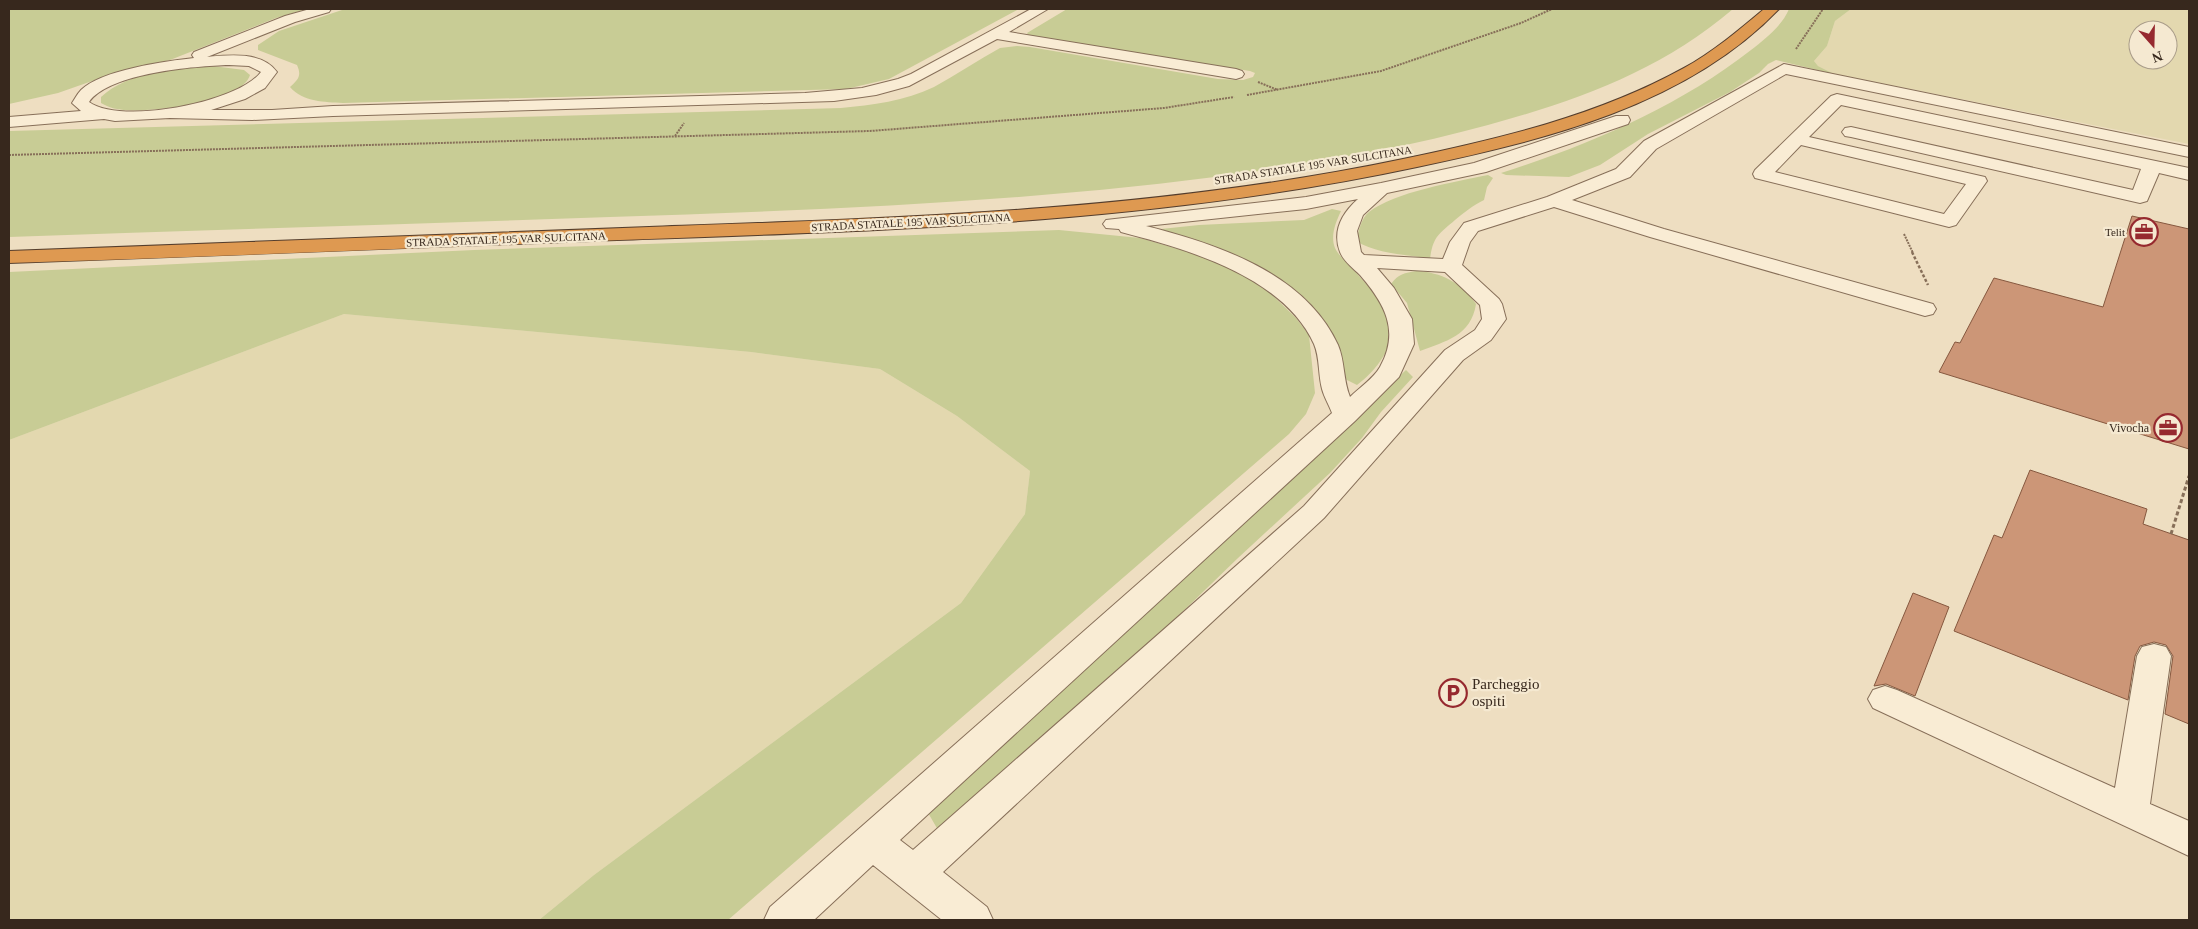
<svg xmlns="http://www.w3.org/2000/svg" width="2198" height="929" viewBox="0 0 2198 929" font-family="'Times New Roman',serif">
<rect width="100%" height="100%" fill="#eedec1"/>
<path fill="#e3d8af" fill-rule="evenodd" d="M1851 9H2189V144L1834 74 1818 66 1814 61 1827 46 1835 21ZM2138 30H2168V60H2138Z
M344 314 751 352 880 369 957 416 1030 471 1025 514 961 603 594 875 539 920H9V440Z"/>
<path fill="#c8cc95" d="M9 9H307L276 18 170 60 112 74 58 93 9 104Z
M345 9H1019L889 79 846 89 343 103C325 102 303 102 290 87 298 80 302 76 297 65L258 50V45L279 31Z
M1067 9H1733C1660 71 1579 100 1488 125 1408 147 1327 161 1245 173 1035 202 822 210 610 217 410 224 209 230 9 237V131L841 108C872 105 905 101 934 87 956 75 978 60 1000 48L1017 46 1030 47 1218 79 1243 80 1253 77 1255 73 1250 71 1040 38 1029 36 1027 33Z
M1789 9H1851L1835 21 1827 46 1814 61 1818 66 1834 74 1776 60 1768 64 1759 73 1730 92 1648 134 1600 165 1569 177 1506 175 1501 173C1589 145 1678 107 1751 50 1765 39 1782 26 1789 9Z
M213 66 244 70 250 75C242 103 152 112 127 110 118 110 110 108 101 103V97C129 71 177 68 213 66Z
M1488 175 1493 178 1487 187 1484 200C1472 206 1465 212 1455 220 1439 234 1433 236 1430 259 1406 254 1376 254 1356 241 1359 231 1361 218 1369 212 1395 192 1454 182 1488 175Z
M1332 209 1341 211C1336 222 1330 235 1335 248 1338 255 1347 262 1352 268 1364 282 1380 297 1387 313 1400 342 1378 369 1357 385L1343 378C1341 368 1340 355 1336 344 1305 271 1226 258 1161 229L1199 225 1304 220Z
M1059 230 1140 238 1199 255 1233 269 1264 287 1296 318 1309 335 1315 393 1306 414 1289 434 728 920H539L594 875 961 603 1025 514 1030 471 957 416 880 369 751 352 344 314 9 440V272L474 250Z
M1416 271C1441 272 1462 283 1476 304 1471 336 1446 341 1420 351L1407 303 1391 284C1398 274 1405 273 1416 271Z
M1406 370 1413 377 1381 412 1362 438 1330 473 1238 558 1109 683 938 830 927 811Z"/>
<path fill="#cc9677" stroke="#86583f" d="M2132 216 2189 229V449L1939 372 1955 342 1960 343 1994 278 2103 307Z
M2030 470 2147 509 2143 524 2189 540V724L2165 714 2173 656 2166 645 2154 642 2140 646 2135 656 2128 700 1954 631 1994 535 2002 538Z
M1913 593 1949 607 1915 696 1886 684 1874 686Z"/>
<g fill="none" stroke-linecap="round" stroke-linejoin="round">
<defs>
<path id="minor" d="M310 9H331L329 12 295 22 207 57C229 55 262 51 277 72L265 88 245 99 211 110H272L333 106 805 93 862 88 898 79 911 74 1031 9H1048L1009 32 1236 69 1242 71 1244 74 1242 77 1236 79 997 39 909 86 876 95 834 101 333 116 252 120 170 118 115 121 104 119 9 127V117L81 111 72 103C75 99 77 94 81 90 101 70 166 61 194 58L192 55 194 52 285 16ZM229 65 249 66 261 72C238 103 120 125 89 102 109 73 195 66 229 65Z
M1784 64 2189 147V157L1786 74 1656 149 1630 177 1572 200 1664 229 1933 304 1936 309 1933 314 1925 316 1650 237 1554 207 1478 231 1470 242 1462 265 1499 299 1502 304 1506 319 1491 340 1463 360 1324 518 943 872 987 907 993 920H942L873 865 814 920H764L770 907 1332 413C1329 405 1324 397 1322 389 1318 374 1320 358 1314 344 1283 276 1186 249 1121 232L1119 229 1106 228 1103 224 1106 220 1306 197 1381 183 1474 163 1616 116H1628L1630 120 1628 124 1486 172 1387 193 1363 215 1357 231 1361 252 1364 255 1443 259 1450 242 1464 223 1547 197 1616 169 1644 141ZM1358 199C1342 213 1332 231 1340 252 1344 262 1353 268 1360 275 1385 304 1400 331 1380 367 1374 378 1359 388 1350 397 1343 380 1345 361 1338 345 1305 273 1217 244 1146 226L1306 209ZM1377 268 1445 272 1480 305 1482 319 1475 330 1445 350 1304 506 913 850 900 840 1355 421 1399 377 1414 344 1412 319 1394 288Z
M1837 94 2189 168V180L2159 173 2147 201 2140 203 1851 137 1845 136 1842 132 1845 128 1851 127 2133 190 2141 169 1841 105 1809 137 1985 177 1987 181 1956 225 1949 227 1755 178 1753 174 1755 170 1831 96ZM1801 145 1966 184 1944 214 1775 172Z
M2154 644 2166 647 2171 656 2150 804 2189 821V856L1873 708 1868 699 1873 690 1885 686 1897 690 2115 788 2137 656 2142 647Z"/>
<path id="highway" d="M1764 9H1779C1686 106 1544 140 1417 167 1146 225 868 231 592 241 397 249 203 257 9 263V251C222 243 436 235 649 227 901 218 1155 211 1403 159 1499 139 1597 116 1684 68 1713 52 1739 30 1764 9Z"/>
</defs>
<use href="#minor" stroke="#876f59" stroke-width="2"/>
<use href="#highway" stroke="#553e2d" stroke-width="2"/>
<path stroke="#876f59" stroke-width="2" stroke-dasharray="2 1" stroke-linecap="butt" d="M1796 49 1823 9
M1258 82 1278 90
M1247 95 1381 71 1521 23 1552 9
M675 136 684 123
M9 155 870 131 1164 108 1234 97
M1904 234 1913 253"/>
<path stroke="#876f59" stroke-width="2.5" stroke-dasharray="3 2" stroke-linecap="butt" d="M1912 252 1928 285"/>
<path stroke="#876f59" stroke-width="3" stroke-dasharray="4 2.5" stroke-linecap="butt" d="M2171 534 2189 476"/>
<use href="#minor" fill="#f9ecd4" fill-rule="evenodd"/>
<use href="#highway" fill="#de9951" fill-rule="evenodd"/>
</g>
<defs>
<symbol id="office-ring" viewBox="-11 -11 22 22"><circle r="9.5" fill="#f5e9d1" stroke="#96292f" stroke-width="1.5"/><path d="M-6-3h4V-5.5h4V-3h4V5H-6ZM-1-4.5V-3h2v-1.5ZM-6 0V1H6V0Z" fill="#96292f"/></symbol>
<symbol id="parking-ring" viewBox="-11 -11 22 22"><circle r="9.5" fill="#f5e9d1" stroke="#96292f" stroke-width="1.5"/><path d="M-3.5-5.5H1a3.5 3.5 0 0 1 0 7H-1V5.5H-3.5ZM-1-3.4V-.6H.8a1.4 1.4 0 0 0 0-2.8Z" fill="#96292f"/></symbol>
</defs>
<g fill-rule="evenodd">
<use href="#office-ring" x="2128" y="216" width="32" height="32"/>
<use href="#office-ring" x="2152" y="412" width="32" height="32"/>
<use href="#parking-ring" x="1437" y="677" width="32" height="32"/>
</g>
<g text-anchor="middle" dominant-baseline="central" stroke-width="4.5" stroke-linejoin="round" paint-order="stroke">
<g font-size="11" fill="#37281d" stroke="#f5e9d1">
<text transform="translate(1313 165) rotate(-9)">STRADA STATALE 195 VAR SULCITANA</text>
<text transform="translate(911 222) rotate(-3)">STRADA STATALE 195 VAR SULCITANA</text>
<text transform="translate(506 239) rotate(-2)">STRADA STATALE 195 VAR SULCITANA</text>
</g>
<g font-size="11" fill="#37281d" stroke="#f5e9d1" text-anchor="end">
<text x="2125" y="232">Telit</text>
</g>
<g font-size="12" fill="#37281d" stroke="#f5e9d1" text-anchor="end">
<text x="2149" y="428">Vivocha</text>
</g>
<g font-size="15" fill="#37281d" stroke="#f5e9d1" text-anchor="start">
<text x="1472" y="684">Parcheggio<tspan x="1472" dy="17">ospiti</tspan></text>
</g>
</g>
<rect width="2198" height="929" fill="none" stroke="#37281d" stroke-width="20"/>
<g transform="translate(2153 45) rotate(160)"><circle r="24" fill="#f5e9d1" stroke="#a99c89"/>
<path d="M0-4L9 19L0 12L-9 19Z" fill="#96292f"/>
<text y="-8" font-size="14" font-weight="bold" text-anchor="middle" fill="#37281d">N</text>
</g>
</svg>
